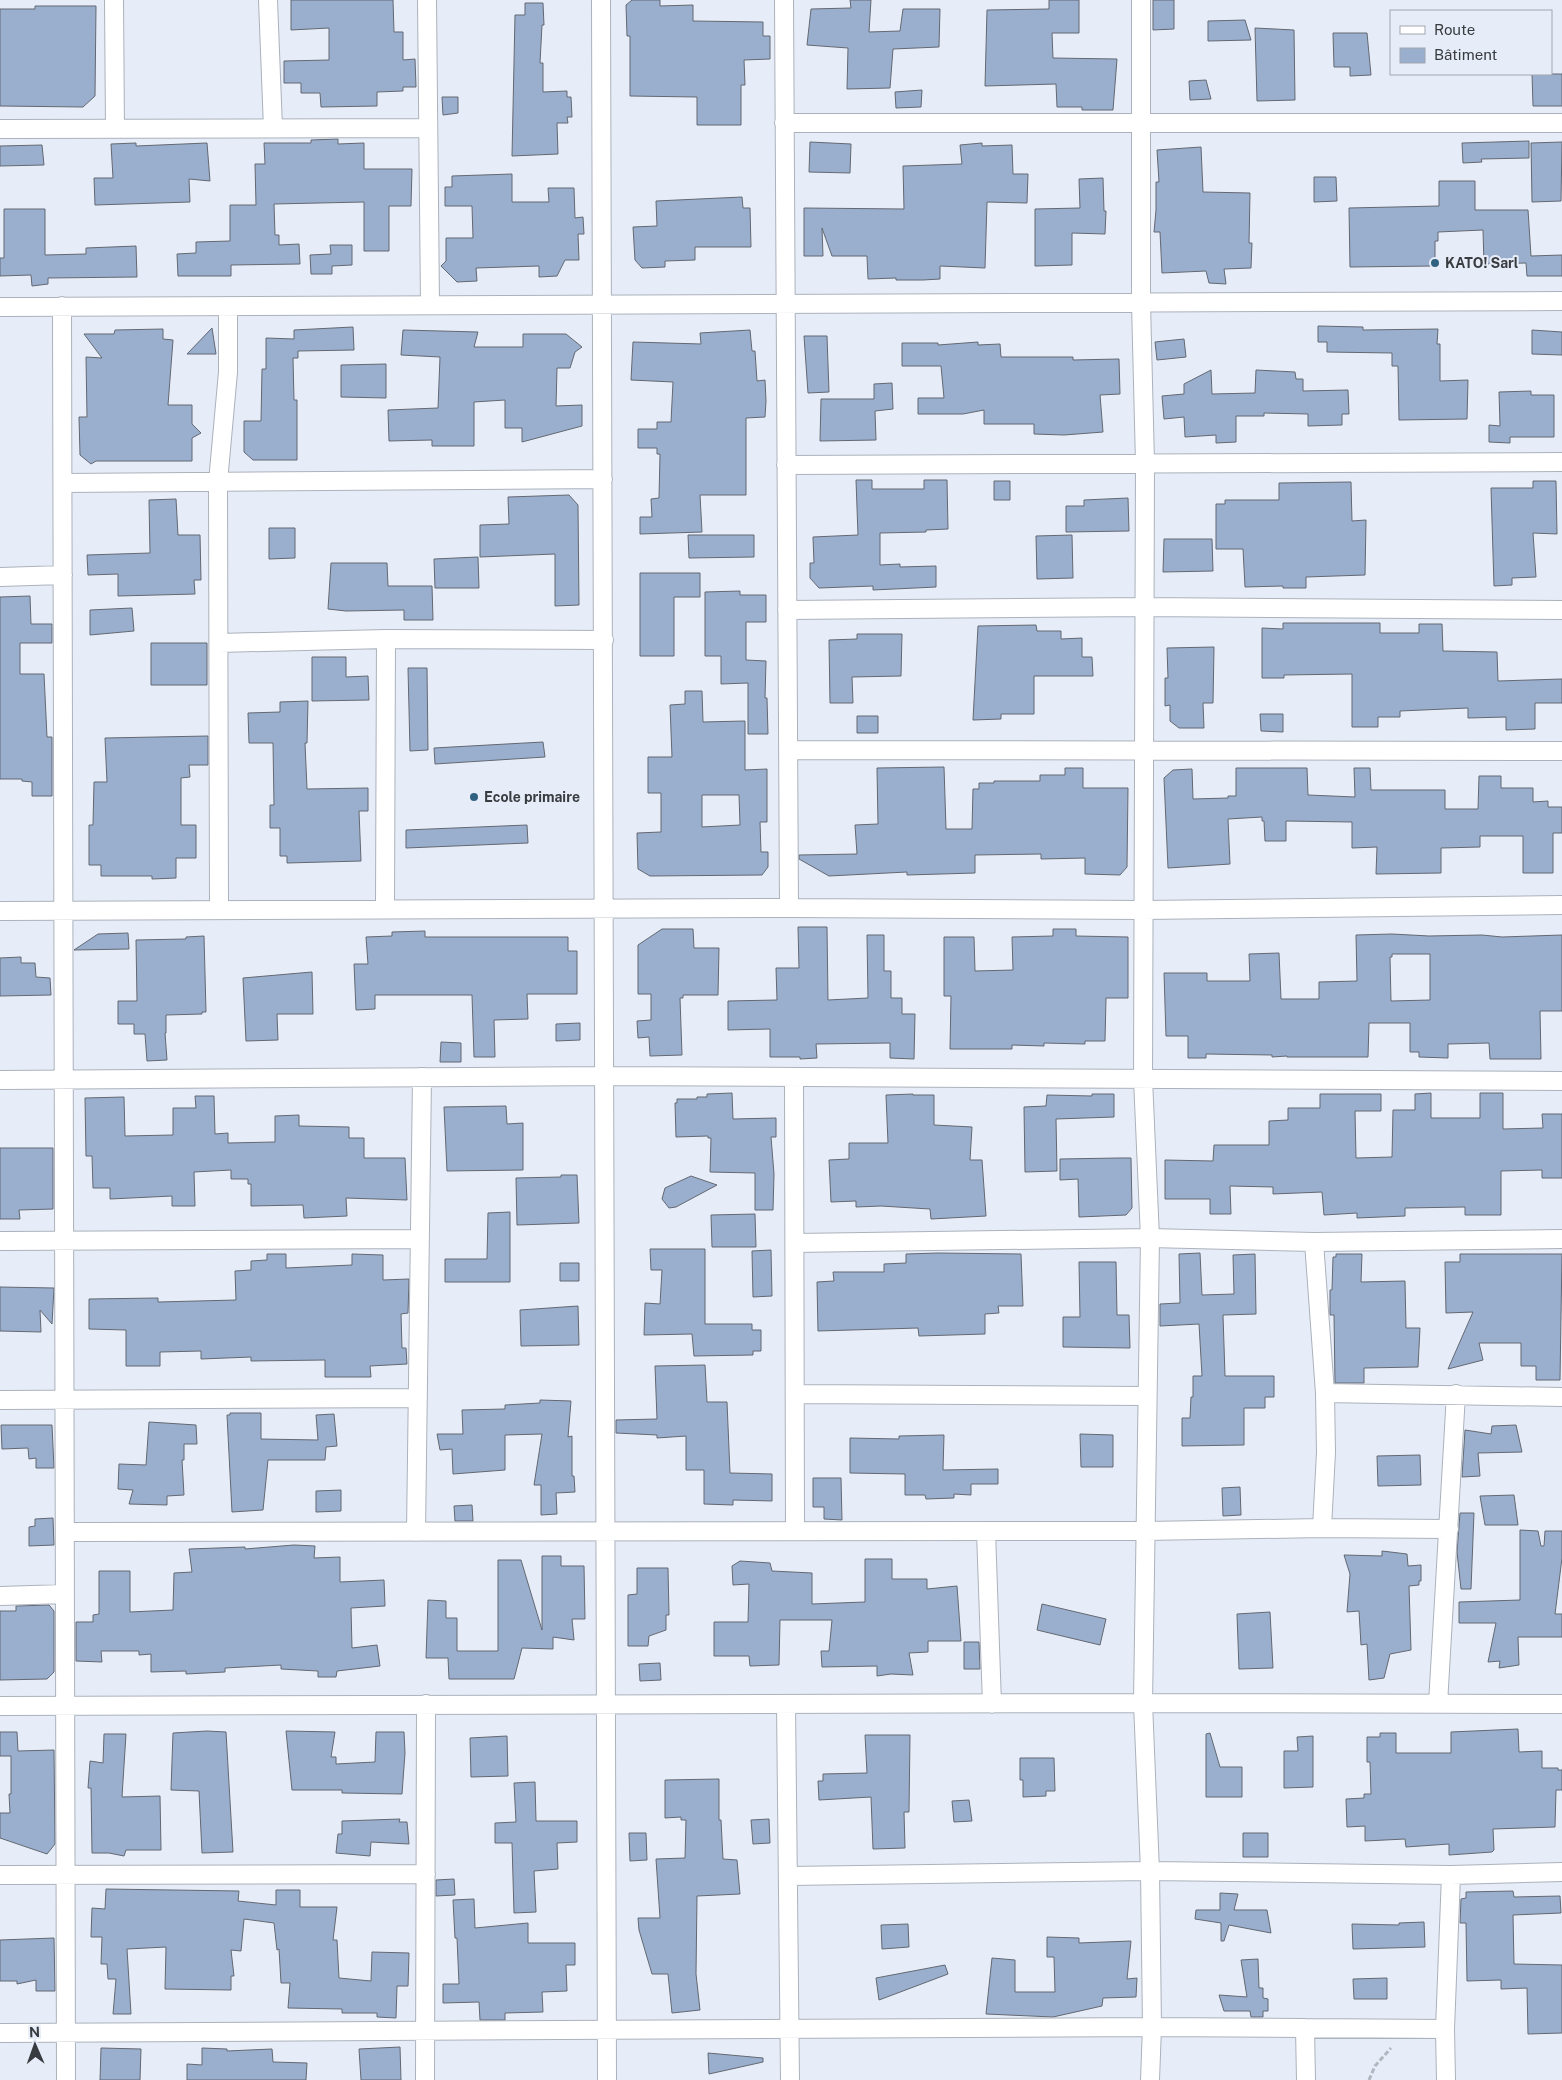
<svg xmlns="http://www.w3.org/2000/svg" width="1562" height="2080" viewBox="0 0 1562 2080" font-family="'Public Sans',sans-serif">
<rect width="100%" height="100%" fill="#e7edf8"/>
<path fill="#9aaece" stroke="#636972" fill-rule="evenodd" d="M291 0H393L394 32H403V60L415 59 416 87H403V91L377 92V106L321 107 320 93H301V83H284V61L329 60V28L291 30Z
M632 0H660V6L693 5V21L763 22V36H770V59L744 60 745 85H741V125H697V97L630 96V36H627L626 5Z
M850 0H871L869 32 900 31 903 9H940L939 47 893 49 890 88 847 89 848 48 807 45 811 9 851 8Z
M1049 0H1079V33H1052L1053 58 1117 59 1113 110H1082V107H1057L1056 84 985 86 987 10 1049 9Z
M1153 0H1174V29L1153 30Z
M525 3H543L544 25H542L540 63H543V92L567 91V97H571L572 117H567L568 123H557L558 154 512 156 515 15H525Z
M35 6H96L95 96 83 107 0 106V9H35Z
M1245 20 1251 40 1208 41V21Z
M1255 28 1294 30 1295 100 1257 101Z
M1333 33H1367L1371 75 1350 76V67H1334Z
M1532 74H1562V106H1533Z
M1206 80 1211 99 1190 100 1189 81Z
M922 90 921 107 896 108 895 92Z
M442 97H458V113L443 115Z
M338 139V144L364 143V169H412L411 206H389V251H364V202L274 204 275 235H279V245L299 244 300 264 231 265V276H178L177 254 196 253V242L230 241V205H256L255 164H265L264 143H311V140Z
M1529 141V158L1481 159 1482 162 1463 163 1462 143Z
M810 142 851 144 850 173 809 172Z
M1562 142 1561 201 1532 202 1531 143Z
M136 143V146L207 143 210 181 189 179 190 202 95 205 94 178H113L111 144Z
M982 143V146L1012 145 1013 174H1028L1027 203 987 202 985 268 940 266V279L923 280H896V278L868 279 867 256H832L822 228 823 256H804V208L904 209 903 166 962 164 960 145Z
M42 145 44 165 0 166V146Z
M1201 147 1203 192 1250 193 1249 243H1252L1251 268 1224 269 1226 284 1209 283 1206 271 1162 273 1160 232H1154L1156 210V182H1159L1157 150Z
M512 174V202H549L548 188H574L575 218 583 217 584 234H578L579 260H565L557 276 539 277V266L476 268 477 281 457 282 441 266 446 261V238H473L472 206H445V187H452V176Z
M1314 177H1336L1337 201 1314 202Z
M1103 178 1104 211H1106L1105 234 1072 233V265L1035 266V209L1080 208 1079 179Z
M1439 181H1475V210H1528L1531 256 1562 255V276H1527L1526 263 1484 264 1483 230 1438 232V241H1435V266L1350 267 1349 208 1439 206Z
M742 197 743 208H750L751 247H695V260L665 261V267L642 268 635 260 633 227 657 226 656 201Z
M4 209H45V255L86 254V248L136 246 137 277 48 278V284L32 286 31 275 0 276V258H4Z
M330 245H352V265L332 266V274H311L310 255 331 254Z
M1318 326 1363 327V330L1438 329 1437 344H1440V381L1468 380 1467 419 1399 420 1398 366H1392V353L1327 352V342H1318Z
M353 327 354 350 298 351V358H293L294 400H297V460H253L244 452V421H261L262 369H266V338L294 339V330Z
M212 328 216 354H187Z
M163 329V339L173 340 168 405H192V424L201 433 192 438V461H96L91 464 80 455 79 417H87L86 357 102 358 84 334H114L115 330Z
M403 330 478 332 474 347H523V334H566L582 347 575 352 570 368H557L556 406 582 405V426L522 442V428H505V400L474 402V446H432V440L389 441 388 410 438 408 440 357 401 355Z
M750 330 752 351H755L757 381 765 380 766 401 765 417 746 418V495H700L702 532 640 534V517H652L651 499 659 498 660 454H657V448H638V429H657V422H671L673 382 631 380 633 342 701 344 700 333Z
M1532 330 1562 332V355L1532 354Z
M804 336H827L829 392 808 393Z
M1184 339 1186 357 1157 360 1155 342Z
M978 342V345L1000 344 1001 357H1073V360L1119 359 1120 394 1100 395 1103 432 1064 435 1034 434V424H984V410L963 414H918V398H944L941 366H902V343H938V345Z
M386 364V398L341 397V365Z
M1211 370 1212 394 1255 393 1256 370 1295 372 1296 379H1303V391L1348 390 1349 414H1342V425L1308 426V414L1264 413V416H1236V442L1216 443V435L1185 437 1184 417 1164 419 1162 396 1184 394V384Z
M892 383 893 409 875 411 876 440 820 441 821 399H874V384Z
M1531 391V395H1554V437H1510V443L1489 442V425L1500 426 1499 392Z
M856 480H872V489H924V480H947L948 529 926 530V532L880 533V565L900 564V567L936 566V587L873 590V586L819 588 810 578V563H814L813 537 858 535Z
M994 481H1010V500H994Z
M1533 481H1556L1557 534 1533 533 1536 577 1512 578V585L1494 586 1491 488H1533Z
M1351 482 1352 521 1366 520 1365 575 1306 577V588H1283V586L1245 587 1243 549H1216V504H1225V500H1279V483Z
M569 495 578 505 579 605 555 606V554L480 557V525L509 524 508 497Z
M1128 498 1129 531 1066 532V506H1084V500Z
M176 499 178 535H200L201 580H194L195 594 118 596V574L88 575 87 555 150 553 149 500Z
M269 528H295V558L269 559Z
M688 535H754V557L689 558Z
M1072 535 1073 578 1037 579 1036 536Z
M1164 539H1212L1213 571 1163 572Z
M478 557 479 588H435L434 559Z
M331 563H387L388 586H432L433 620H404V610L346 611 328 609Z
M640 573H700V597H674V656H640Z
M740 591V595H766V622H746V660L766 661 765 698H767L768 734H748V683L721 684V656H705V592Z
M30 596 31 624H52V643H20V674H44L47 737H52V796H32V782L22 781V779H0V597Z
M132 608 134 631 90 635V610Z
M1283 623H1380V633H1419V624H1442L1443 651 1497 652 1498 681 1562 679V703H1535V729L1506 730V717L1468 718V708L1400 711V717H1378V727H1352V674L1284 675V678H1262V628L1283 629Z
M1036 625 1037 631H1061V639L1082 638V657H1092L1093 676H1034V714H1001V719L973 720 978 626Z
M857 634H902L901 676 852 677 853 703H830L829 640 857 639Z
M151 643H207V685H151Z
M1214 647 1213 703H1203L1204 728H1179L1170 721V705L1165 706V678H1168L1167 648Z
M312 657H346V677L368 676 369 700 312 701Z
M408 668H427L428 750 410 751Z
M685 691H702L703 722 745 721V770L767 769V822H760L761 852H768V867L762 875 650 876 638 869 637 833 661 832V793H648V757H672L670 705 685 704ZM702 795H739L740 825 702 827Z
M308 701 307 743H305L307 789 368 788V811H359L361 861 287 863V856H280V828H270V805H274L273 743H249L248 713 280 712V702Z
M1260 714H1283V732L1261 731Z
M857 716H878V733H857Z
M208 736V765H189L190 777 181 778V825H196V858H176V878L152 879V876H101V865H89V825H93L94 782H107L105 738Z
M543 742 545 757 435 764 434 748Z
M944 767 946 829H972L973 789H979V783H994V781H1040V775H1065V768H1083V788H1128L1127 867 1120 875 1085 874V858L1041 859V854L975 855V873L907 875V872L829 876 799 859V855L857 854 855 825 878 824 877 768Z
M1236 768H1307L1308 795 1355 797 1354 768H1370L1371 790H1445V809H1478L1479 776H1501V788H1533V802L1548 801V807H1562V833H1553V873H1523V836H1480V847L1441 848V873L1376 874 1377 847 1352 848V822L1286 821V841H1265L1264 821H1262V817L1228 819 1230 864 1168 868 1164 778 1173 770 1192 769 1193 799 1228 798V796H1236Z
M527 825 528 843 406 848V830Z
M798 927H827L828 1000 868 998 867 935H884V971H891V998H902V1014H915L914 1059 890 1058V1043L816 1044 817 1058 800 1059V1057H770V1029L728 1030V1001L777 1000 776 968H799Z
M662 929H693L694 948H719L718 995H683V998H680L682 1055 650 1056 649 1037 638 1038 637 1021 651 1020V994H638V945Z
M1053 929H1076V936L1128 937V998H1106L1105 1041H1085V1044L1044 1043V1046L1012 1045V1049H950L951 996H944V937H974L975 971 1013 970 1012 937 1053 936Z
M425 931V937H568V951H577V994H527L528 1019 494 1020 495 1057H474L472 995H375V1009L356 1010 354 964H368L366 937 392 936V932Z
M128 933 129 949 74 950 98 934Z
M1392 934 1429 936 1482 935 1502 937 1562 935V1011H1540L1541 1059H1490L1489 1043 1448 1044V1058L1419 1057V1052H1410V1023H1369L1368 1057H1287V1056L1272 1057V1055L1206 1054V1058H1188V1036H1166L1164 973H1207V981H1250L1249 954 1279 953 1281 999H1319V982L1357 981 1356 935ZM1392 954H1430V1000L1391 1001 1390 957H1392Z
M204 936 206 1012H202V1014L166 1015V1033H165L167 1060 147 1061 145 1034H134V1024H118V1001H137L136 940 186 939V937Z
M21 957V963H35L36 977 50 978 51 995 0 996V958Z
M312 972 313 1014H277L278 1040 246 1041 243 978Z
M580 1023V1040L556 1041V1024Z
M441 1042 461 1043V1062H440Z
M732 1093 733 1119 776 1118V1137H771L774 1174 773 1210H755V1173L710 1172 711 1138H708V1136L676 1137 675 1103H677V1099H697V1097H707V1094Z
M1431 1093V1118H1480V1093H1503V1129L1543 1128 1542 1114H1562V1178H1542V1170L1501 1171V1215H1465V1207L1405 1208V1216L1357 1218V1213L1324 1215 1322 1192 1273 1194V1187L1230 1186 1231 1214H1210V1199H1165V1160L1213 1161 1214 1145H1269V1121L1288 1120V1108H1320V1094H1381V1111H1355L1356 1158 1392 1157 1393 1110H1415V1094Z
M913 1094V1095H934V1125L972 1127 970 1160H982L986 1216 931 1219 930 1209 881 1206 856 1207V1201L831 1202 829 1160 849 1159V1143H888L886 1095Z
M1092 1094H1114V1117L1056 1119 1057 1171 1025 1172 1024 1107 1046 1106 1047 1095 1092 1096Z
M195 1096H214L215 1134 228 1133V1143L275 1142V1116L299 1115V1126L349 1127V1138H364V1158H405L407 1200 346 1198 347 1216 304 1218 303 1205 251 1206V1184H248V1179H231V1170L194 1172 195 1206H172V1196L110 1199V1188H93L92 1156H86L85 1098 124 1097 125 1136 173 1135V1108H196Z
M506 1106 507 1124 523 1123V1170L447 1171 444 1107Z
M0 1148H53V1209L19 1210 20 1219H0Z
M1118 1158H1131L1132 1208 1126 1215 1079 1217 1078 1179 1060 1180V1159Z
M561 1175H577L579 1223 517 1225 516 1178 561 1177Z
M691 1176 717 1185 676 1207 669 1208 662 1199 665 1188Z
M510 1212V1282H445V1259H487L488 1213Z
M755 1214 756 1247H712L711 1215Z
M650 1249H705V1324H752V1330H761V1351H753V1355L694 1356 692 1334 644 1335 645 1303 660 1304 662 1270H651Z
M771 1250 772 1296 753 1297 752 1251Z
M938 1253 1021 1254 1023 1306H998L999 1313 985 1314V1334L919 1336 918 1328 818 1331 817 1282 834 1281 833 1272H884V1264L906 1263V1254Z
M1200 1253 1202 1295 1234 1294 1233 1255 1255 1254 1256 1314 1223 1315 1225 1376H1274V1397H1265V1408H1244V1445L1182 1446V1418H1190L1191 1397H1193V1376H1202L1199 1324 1160 1326V1304L1180 1303 1179 1254Z
M267 1254H286V1268L352 1265V1254L383 1255V1280L409 1279 408 1313 401 1314 402 1348H406L407 1364 370 1366 371 1377H325V1360L251 1361V1357L201 1359V1351L160 1352V1366H126V1330L89 1329V1299L158 1298V1302L236 1300 235 1271 251 1270V1261L267 1260Z
M1336 1254H1362L1361 1282 1405 1281 1406 1328H1420L1418 1367 1364 1368V1383H1335L1334 1315H1330V1290H1332L1333 1257H1336Z
M1460 1254H1562L1560 1380H1536V1366H1521V1343H1479L1483 1360 1448 1369 1473 1312 1446 1313 1445 1262H1460Z
M1079 1262H1116L1117 1315H1129L1130 1348 1063 1347V1317H1080Z
M560 1263H579V1281H560Z
M0 1287 54 1288 52 1324 40 1310 41 1332 0 1331Z
M578 1306 579 1345 521 1346 520 1310Z
M705 1365 707 1402H727L730 1473 772 1474V1501L733 1500V1505L704 1504V1470H686V1436L657 1438V1435L616 1433V1420L657 1419 655 1366Z
M540 1400 571 1401 568 1437 572 1436V1476H574L575 1492 556 1493 557 1514 541 1515V1485H534L542 1434 505 1435V1470L453 1474 452 1449 440 1450 437 1434H463L462 1410 505 1409V1405L540 1403Z
M230 1413H261V1439L318 1440 316 1415 334 1414 337 1446 326 1447 325 1460H268L263 1510 232 1512 227 1415H230Z
M149 1422 196 1425 197 1444H184V1460H182L184 1495 167 1496V1505L129 1504 133 1490 118 1489 119 1464 146 1465Z
M1 1425H52L54 1468H36V1458L29 1459 28 1448 2 1449Z
M1516 1425 1522 1452 1478 1453 1480 1476 1462 1477 1465 1430 1491 1434 1492 1426Z
M1080 1434 1113 1435V1467H1081Z
M944 1435 943 1470 998 1469V1484H971V1495L954 1494V1498L926 1499 925 1495H905V1474L850 1473V1438L899 1439V1436Z
M1420 1455 1421 1485 1378 1486 1377 1456Z
M813 1478H841L842 1520 824 1519V1507H813Z
M1240 1487 1241 1515 1223 1516 1222 1488Z
M341 1490V1511L316 1512V1491Z
M1514 1495 1518 1525H1485L1480 1496Z
M472 1505 473 1521H455L454 1506Z
M1460 1513H1474L1471 1589H1461L1457 1552Z
M53 1518 54 1545 29 1546V1527L35 1526V1519Z
M1520 1530 1538 1531 1541 1546H1544L1545 1531H1562V1558L1555 1614H1562V1637H1518L1519 1665 1499 1668 1500 1661 1488 1662 1496 1623H1459V1602L1520 1600Z
M294 1545 315 1546 314 1558 340 1557V1582L384 1580 385 1606 351 1608 352 1648 377 1645 380 1666 337 1671 336 1677H318V1671L281 1669V1665L225 1668V1672L186 1674V1671L151 1672V1654L139 1655V1651H101L102 1662 76 1661V1622H93V1615L99 1614V1571H130V1612L173 1610 174 1573 192 1572 189 1549 245 1547V1549Z
M1382 1551 1407 1554 1408 1566 1421 1565V1581H1419V1585L1409 1586 1411 1650 1390 1654 1384 1678 1369 1680 1367 1644 1361 1645 1359 1611 1347 1612 1350 1574 1344 1555 1382 1556Z
M542 1556H561V1566H584L585 1619H572L574 1640 553 1637V1649L522 1648 514 1679H449L448 1658H426L428 1600 446 1601V1618H457V1651H498V1560H521L542 1630Z
M865 1559H892V1579H927V1589L957 1586 961 1641H928V1652L909 1653 913 1675 891 1674 877 1676V1666L822 1667 821 1651H829L832 1620H780L779 1665 750 1666 749 1656H714V1622H748L749 1584 733 1585 732 1566 740 1561 770 1563 772 1571 812 1573V1604L865 1602Z
M637 1568H668L669 1615H666V1630L649 1636 648 1646H628V1595L637 1594Z
M1042 1604 1106 1619 1100 1645 1037 1630Z
M49 1605 54 1611V1672L47 1679 0 1680V1611H16V1606Z
M1270 1612 1273 1668 1239 1669 1237 1614Z
M964 1642H979L980 1669H964Z
M660 1663 661 1680 640 1681 639 1664Z
M1518 1729 1519 1752 1542 1751V1768H1558V1770H1562V1790H1556L1555 1827 1493 1829 1494 1850 1492 1852 1449 1855V1844L1406 1847 1405 1839 1365 1841V1826L1347 1827 1346 1799 1364 1798V1794H1371L1370 1762H1367V1737H1380V1733H1396V1753H1451V1732Z
M207 1731 226 1732 233 1852 202 1853 199 1791 171 1790 173 1733Z
M286 1731 335 1732 331 1757H336V1764L375 1762 376 1732H404L405 1753 402 1794 342 1793V1790H292Z
M0 1732H17L18 1751 54 1750 55 1844 47 1854 0 1838V1813H10L9 1794H11V1756H0Z
M1210 1733 1220 1767H1242V1797H1206V1734Z
M104 1734H126L122 1797 160 1796 161 1850H126L124 1856 109 1853H92L91 1788H88L90 1761 103 1763Z
M865 1735H910L909 1812H904L905 1848 873 1849 871 1797 819 1800 818 1781H823V1774L867 1773Z
M507 1736 508 1776 471 1777 470 1738Z
M1313 1736V1787L1284 1788V1751H1298L1297 1737Z
M1020 1758H1054L1055 1791H1046V1796L1023 1797V1780H1020Z
M719 1779V1820H721L723 1859 737 1860 740 1894 697 1896 696 1974 700 2010 672 2013 668 1974H652L639 1930 638 1918H660L656 1859 685 1858 686 1820H681V1817L665 1818V1780Z
M535 1782 536 1821H577V1842L557 1843 558 1869 534 1871 536 1912 514 1913 512 1843H495V1823L516 1822 514 1783Z
M969 1800 972 1821 954 1822 952 1801Z
M400 1819 399 1822H407L409 1844 371 1842 370 1856 336 1853 338 1834H342V1821Z
M769 1819 770 1843 753 1844 751 1820Z
M629 1833H646L647 1860 630 1861Z
M1243 1833H1268V1857H1243Z
M454 1879 455 1895 436 1896V1880Z
M106 1889 239 1891 238 1901 276 1905V1890H300V1907H337L333 1940H337L339 1978 371 1981 372 1952 409 1953 408 1986H397L396 2018 377 2017V2013H342V2009L288 2008 290 1983H281L279 1949 277 1950 274 1923 244 1919 241 1951 231 1950 234 1976H231V1990L165 1989 166 1947 127 1949 131 2014H113L116 1979H108L107 1964H101L102 1937H91L92 1908 105 1909Z
M1513 1891 1514 1897 1560 1896 1561 1913 1513 1915 1514 1964 1562 1965V2033L1528 2034 1527 1988 1501 1989V1980L1467 1981 1466 1923H1460L1461 1899 1466 1898V1892Z
M1220 1893 1238 1894 1234 1910H1267L1271 1933 1229 1925 1224 1941H1221V1923L1195 1919 1196 1910H1220Z
M474 1899 475 1928 528 1923V1943H575V1965H566L567 1991 542 1992 543 2012 505 2013V2020H480L479 2002 443 2003V1984H459L457 1938H455L453 1900Z
M1424 1922 1425 1947 1353 1949 1352 1924 1399 1925V1923Z
M908 1924 909 1947 882 1949 881 1925Z
M1047 1937 1079 1938V1943L1131 1941 1127 1979 1137 1978 1136 1997 1103 1998 1102 2006 1053 2017 986 2014 992 1958 1015 1960V1992H1055L1054 1957H1047Z
M54 1938 55 1991H36V1980L17 1984V1981H0V1940Z
M1258 1959 1259 1988H1263V1998L1268 1999V2011H1263V2017H1251L1250 2011H1224L1219 1995 1247 1997 1241 1960Z
M945 1965 948 1974 879 2000 876 1978Z
M1387 1978V1999H1354L1353 1979Z
M400 2047 401 2080H361L359 2049Z
M101 2048 141 2049 140 2080H100Z
M202 2048 227 2049V2051L272 2049 273 2062 307 2063 306 2080H187V2064L202 2065Z
M708 2053 763 2058V2062L709 2074Z"/>
<g fill="none" stroke-linecap="round" stroke-linejoin="round">
<defs>
<path id="minor" d="M114 0 115 129
M268 0 273 128
M427 0 430 305
M601 0 607 2080
M784 0 789 908
M1141 0V303L1145 463 1143 1079 1150 1238 1143 1703 1150 1871 1152 2027 1150 2080
M784 123H1562
M0 129 428 128
M62 306 66 2080
M0 307 1562 301
M786 465 1562 462
M63 483 603 479
M0 577 63 575
M787 610 1145 607 1562 610
M219 643 386 639 604 640
M788 750 1562 751
M385 908 386 639
M219 910 218 482 228 372V306
M0 911 789 908 1143 910 1562 905
M794 1077 795 1531
M0 1080 605 1076 1562 1081
M0 1241 420 1239
M1314 1242 1325 1393 1326 1452 1322 1528
M795 1243 1150 1238 1314 1242 1562 1239
M1325 1393 1562 1397
M795 1394 1147 1396
M0 1400 418 1398
M986 1531 992 1704
M65 1532 1146 1531 1322 1528 1449 1529
M416 1532 422 1077
M0 1596 64 1594
M786 1704 790 2080
M1438 1704 1456 1394
M0 1706 1143 1703 1562 1704
M0 1875 426 1874
M788 1876 1150 1871 1451 1875 1562 1872
M1305 2028 1306 2080
M0 2033 1152 2027 1445 2029
M425 2080 426 1704
M1446 2080 1445 2029 1451 1875"/>
</defs>
<use href="#minor" stroke="#acb2bc" stroke-width="20"/>
<path stroke="#b1b6bf" stroke-width="3" stroke-dasharray="5 2.5" stroke-linecap="butt" d="M1369 2080 1375 2066 1391 2048"/>
<use href="#minor" stroke="#fff" stroke-width="18"/>
</g>
<g fill="#316180" stroke="#e7edf8" stroke-width="2">
<circle cx="1435" cy="263" r="5"/>
<circle cx="474" cy="797" r="5"/>
</g>
<g text-anchor="middle" dominant-baseline="central" stroke-width="4" stroke-linejoin="round" paint-order="stroke">
<g font-size="14" font-weight="bold" fill="#383b3f" stroke="#e7edf8" text-anchor="start">
<text x="1445" y="263">KATO! Sarl</text>
<text x="484" y="797">Ecole primaire</text>
</g>
</g>
<rect x="1390" y="10" width="162" height="65" fill="#e7edf8" stroke="#a1a6ae"/>
<rect x="1400" y="26" width="25" height="8" fill="#ffffff" stroke="#a1a6ae"/>
<text x="1434" y="35" font-size="15" fill="#383b3f">Route</text>
<rect x="1400" y="48" width="25" height="15" fill="#9aaece" stroke="#a1a6ae"/>
<text x="1434" y="60" font-size="15" fill="#383b3f">Bâtiment</text>
<g transform="translate(35 2045) rotate(358)" stroke="#e7edf8" stroke-width="4" paint-order="stroke">
<path d="M0-4L9 19L0 12L-9 19Z" fill="#383b3f"/>
<text y="-8" font-size="14" font-weight="bold" text-anchor="middle" fill="#383b3f">N</text>
</g>
</svg>
